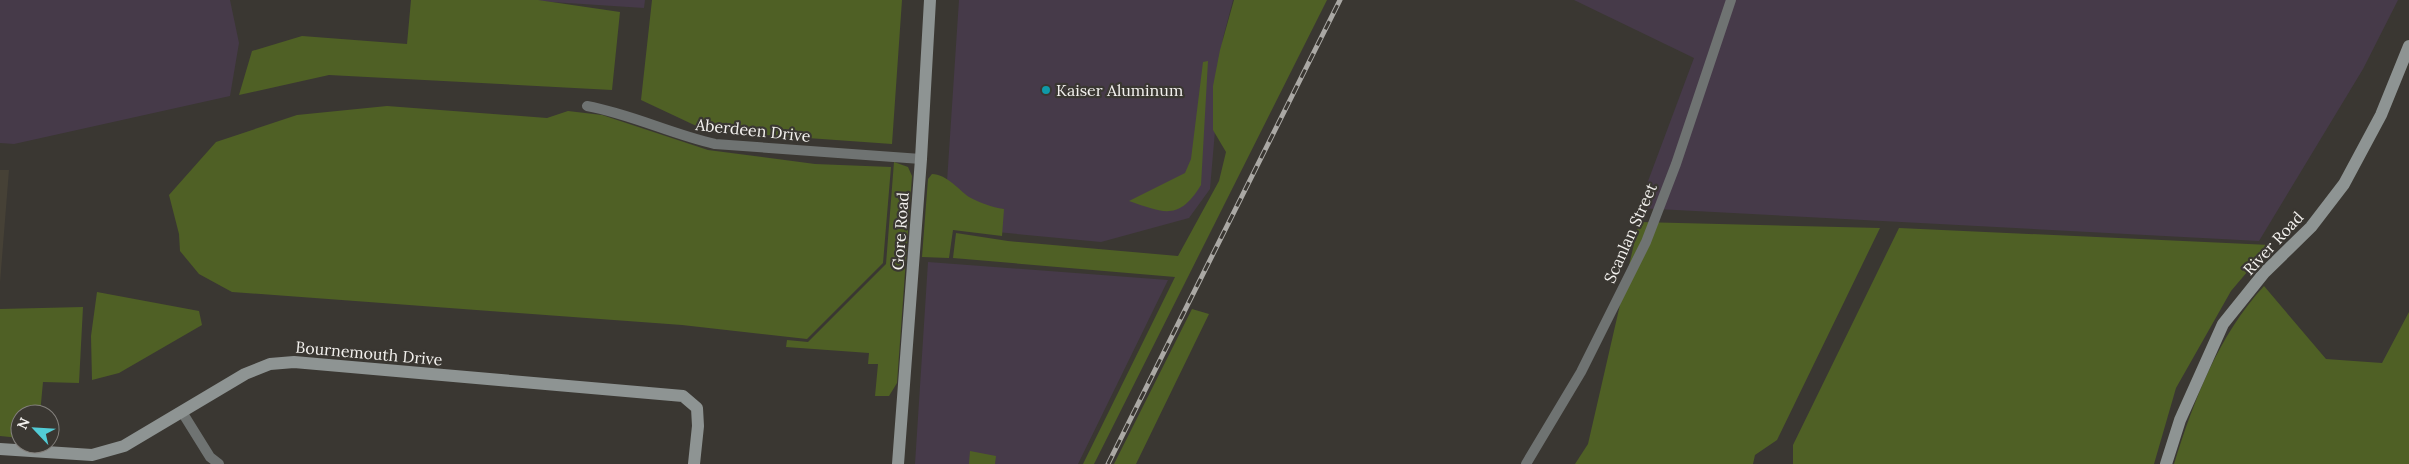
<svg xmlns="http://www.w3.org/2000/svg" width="2409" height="464" viewBox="0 0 2409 464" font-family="Lora,serif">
<rect width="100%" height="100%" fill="#3a3732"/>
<path fill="#464136" d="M0 170H9L0 283Z"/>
<path fill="#463a49" d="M0 0H230L239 43 230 96 14 144 0 143Z
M521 0H645L644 8Z
M959 0H1233L1223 38 1210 189 1189 218 1101 242 944 227Z
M1574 0H2398L2363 69 2259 241 1638 208 1694 58Z
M928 262 1168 280 1078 464H915Z"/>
<path fill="#4f6025" d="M411 0H538L620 12 612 90 329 75 239 95 252 51 302 36 407 44Z
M652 0H902L892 144 707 131 641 100Z
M1234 0H1327L1094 464H1083L1175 277 953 258 956 233 1008 241 1178 256 1219 181 1226 152 1213 130V86L1220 50Z
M1208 61 1201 185C1179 221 1164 213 1129 201L1185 173 1191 159 1203 62Z
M387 106 547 118 568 111 602 115 708 150 815 164 891 167 883 263 807 339 682 325 232 292 199 274 180 251 179 234 169 195 216 142 297 115Z
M894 162 908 167 912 176 897 383 889 396H875L878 364H868L869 353 786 347 787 340 808 342 886 264Z
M932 174C946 174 958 189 969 197 981 203 991 207 1004 209L1002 236 953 230 949 258 922 257 928 179Z
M1639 222 1880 228 1777 440 1755 455 1753 464H1575L1588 444Z
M1899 228 2270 245 2231 291 2176 388 2154 464H1793V445Z
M2264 286 2326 359 2382 363 2409 312V464H2174C2194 400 2218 336 2264 286Z
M97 292 199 311 202 325 119 373 92 380 91 336Z
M83 307 79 383 43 382 40 414H20V438L0 436V309Z
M1192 309 1209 314 1136 464H1114Z
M970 451 996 456 995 464H969Z"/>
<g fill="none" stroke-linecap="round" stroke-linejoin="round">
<path stroke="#6f7372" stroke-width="10" d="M587 106C631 114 671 134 715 144L921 159
M182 412 210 457 219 464
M1526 464 1581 372 1646 242 1676 164 1731 0"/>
<path stroke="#8e9493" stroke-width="12" d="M0 449 92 455 124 446 245 374 270 364 294 362 683 396 697 408 698 426 694 464
M898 464 921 159 930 0
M2166 464 2180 420 2223 324 2264 273 2311 227 2344 184 2381 115 2409 46"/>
<defs>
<path id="rail" d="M1108 464 1340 0"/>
</defs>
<use href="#rail" stroke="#aaa8a4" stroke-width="5"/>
<use href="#rail" stroke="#3a3732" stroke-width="3" stroke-dasharray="9" stroke-linecap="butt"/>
</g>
<circle fill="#0f9aa8" stroke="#3a3732" stroke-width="2" cx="1046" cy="90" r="5"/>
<g text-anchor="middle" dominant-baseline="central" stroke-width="4.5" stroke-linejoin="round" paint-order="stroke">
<g font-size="16" fill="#f3f1ee" stroke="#3a3732" text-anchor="start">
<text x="1056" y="90">Kaiser Aluminum</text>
</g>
<g font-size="16" fill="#f3f1ee" stroke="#3a3732">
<text transform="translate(753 130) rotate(6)">Aberdeen Drive</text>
<text transform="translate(900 231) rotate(-86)">Gore Road</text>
<text transform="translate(1630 233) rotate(-66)">Scanlan Street</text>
<text transform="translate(2273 243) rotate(-47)">River Road</text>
<text transform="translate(369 353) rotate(5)">Bournemouth Drive</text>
</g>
</g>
<g transform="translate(35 429) rotate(295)"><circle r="24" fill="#3a3732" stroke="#84817d"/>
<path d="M0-4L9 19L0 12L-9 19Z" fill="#52ccd6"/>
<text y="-8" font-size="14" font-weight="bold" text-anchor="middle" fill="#f3f1ee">N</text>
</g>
</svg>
